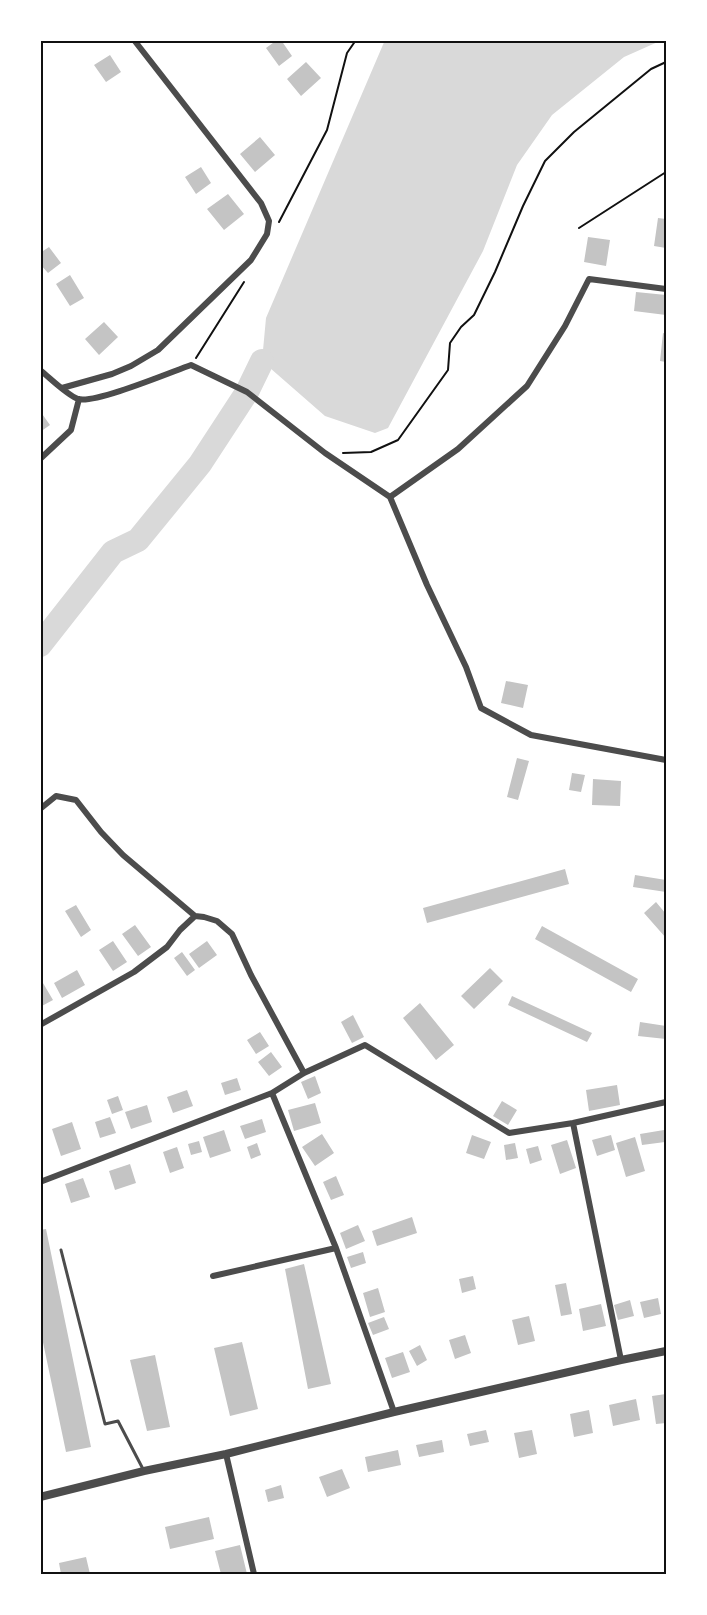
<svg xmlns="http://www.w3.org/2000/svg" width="707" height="1615" viewBox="0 0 707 1615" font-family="'Roboto Condensed',sans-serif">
<rect width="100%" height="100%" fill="#fff"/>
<path fill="#d9d9d9" d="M385 40 660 41 624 57 552 115 517 165 483 251 388 428 375 433 325 416 262 361 266 318Z"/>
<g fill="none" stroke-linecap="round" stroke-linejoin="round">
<path stroke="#d9d9d9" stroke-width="24" d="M40 645 113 552 138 540 200 464 247 392 262 361"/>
</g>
<path fill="#c4c4c4" d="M277 40H281L292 56 279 66 266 48Z
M110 55 121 72 106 82 94 65Z
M306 62 321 78 301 96 287 79Z
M260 137 275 155 255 172 240 154Z
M201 167 211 183 196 194 185 177Z
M228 194 244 214 224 230 207 209Z
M658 218 666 219V248L654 246Z
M588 237 610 240 606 266 584 262Z
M49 247 61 263 48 273 40 264V253Z
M70 275 84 298 70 306 56 284Z
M636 292 666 295V315L634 311Z
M104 322 118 337 99 355 85 339Z
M663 333 666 334V362L660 361Z
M40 411 50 425 40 432Z
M506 681 528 685 523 708 501 703Z
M517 758 529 761 518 800 507 797Z
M572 773 585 775 581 792 569 790Z
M593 779 621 781 620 806 592 805Z
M565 869 569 884 427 923 423 908Z
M635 875 666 880V892L633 887Z
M656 902 666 914V938L644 913Z
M76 905 91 930 81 937 65 911Z
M135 925 151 947 138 956 122 934Z
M542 926 638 979 631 992 535 939Z
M113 941 127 962 113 971 99 950Z
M207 941 217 955 199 968 189 954Z
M182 952 195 970 187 976 174 958Z
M490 968 503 981 474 1009 461 996Z
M77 970 85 985 62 998 54 983Z
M40 978 53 1000 40 1007Z
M512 996 592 1033 587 1042 508 1005Z
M420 1003 454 1045 436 1060 403 1018Z
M353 1015 364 1037 352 1043 341 1022Z
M640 1022 666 1026V1039L638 1036Z
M260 1032 269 1046 256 1054 247 1040Z
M271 1052 282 1067 269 1076 258 1062Z
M315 1076 321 1093 308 1099 301 1082Z
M237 1078 241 1090 225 1095 221 1083Z
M617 1085 620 1105 589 1111 586 1090Z
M187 1090 193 1106 173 1113 167 1097Z
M118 1096 123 1110 112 1114 107 1100Z
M502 1101 517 1110 508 1125 493 1116Z
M315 1103 321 1123 294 1131 288 1110Z
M147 1105 152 1122 131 1129 125 1112Z
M110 1117 116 1133 100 1138 95 1122Z
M262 1119 266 1132 245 1139 240 1126Z
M72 1122 81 1149 61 1156 52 1129Z
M224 1130 231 1151 210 1158 203 1137Z
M664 1130 665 1142 642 1145 640 1134Z
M322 1134 334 1153 315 1166 302 1147Z
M472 1135 491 1142 484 1159 466 1153Z
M611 1135 615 1150 597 1156 592 1140Z
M635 1137 645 1171 626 1177 616 1143Z
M567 1140 576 1168 560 1174 551 1145Z
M199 1141 202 1152 191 1155 188 1144Z
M257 1143 261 1155 251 1159 247 1147Z
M515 1143 518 1158 506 1160 504 1145Z
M538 1146 542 1160 530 1164 526 1149Z
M177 1147 184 1168 170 1173 163 1152Z
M130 1164 136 1183 115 1190 109 1171Z
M336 1176 344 1195 331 1200 323 1182Z
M83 1178 90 1197 71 1203 65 1184Z
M412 1217 417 1233 377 1246 372 1231Z
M358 1225 365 1241 346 1249 340 1233Z
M46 1229 91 1447 66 1452 40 1328V1230Z
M363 1252 366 1263 351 1268 347 1257Z
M304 1264 331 1384 308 1389 285 1269Z
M473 1276 476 1289 462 1293 459 1279Z
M566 1283 572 1314 561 1316 555 1285Z
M378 1288 385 1312 370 1317 363 1293Z
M658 1298 661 1314 644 1318 640 1302Z
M630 1300 634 1316 618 1320 614 1305Z
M601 1304 606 1326 583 1331 579 1309Z
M529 1316 535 1341 518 1345 512 1320Z
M384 1317 389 1329 373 1335 368 1323Z
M465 1335 471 1353 455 1359 449 1340Z
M242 1342 258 1409 230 1416 214 1348Z
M420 1345 427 1360 417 1366 409 1351Z
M403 1352 410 1372 392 1378 385 1358Z
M155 1355 170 1427 147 1431 130 1360Z
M666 1394V1423L656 1424 652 1396Z
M636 1399 640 1420 613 1426 609 1405Z
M589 1410 593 1433 574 1437 570 1414Z
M486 1430 489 1442 470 1446 467 1434Z
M532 1430 537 1454 519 1458 514 1433Z
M442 1440 444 1452 419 1457 416 1445Z
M398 1450 401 1465 368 1472 365 1457Z
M342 1469 350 1488 327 1497 319 1477Z
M281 1485 284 1498 268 1502 265 1490Z
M209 1517 214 1539 170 1549 165 1527Z
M240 1545 247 1574H221L215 1551Z
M86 1557 90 1574H61L59 1563Z"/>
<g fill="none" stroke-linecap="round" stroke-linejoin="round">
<path stroke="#111" stroke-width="2" d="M279 222 327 130 347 53 356 40
M579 228 666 172
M196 358 244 282
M343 453 371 452 398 440 448 370 450 343 461 327 474 315 495 272 523 206 545 161 574 132 651 69 666 62"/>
<path stroke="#4c4c4c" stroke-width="3" d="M61 1250 105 1424 118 1421 144 1471"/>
<path stroke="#4c4c4c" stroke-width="6" d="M40 370C50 378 67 395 78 399 95 404 171 372 191 365L247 392 325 453 390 497 458 449 527 386 565 326 589 279 666 289
M62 388 112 374 131 366 158 350 251 260 267 234 269 221 261 203 134 40
M40 459 71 430 79 399
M390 497 427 585 466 667 481 708 531 735 666 760
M40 809 56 796 76 800 101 832 123 855 195 916 204 917 217 921 232 934 251 975 304 1073
M40 1025 134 972 167 947 180 930 195 916
M272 1093 336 1248 394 1412
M573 1123 621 1360
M40 1182 272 1093 304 1073 365 1045 509 1133 573 1123 666 1102
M213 1276 336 1248
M226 1454 254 1574"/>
<path stroke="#4c4c4c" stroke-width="8" d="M40 1497 144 1471 226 1454 394 1412 621 1360 666 1351"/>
</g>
<rect width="707" height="1615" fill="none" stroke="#ffffff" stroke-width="84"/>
<rect x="42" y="42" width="623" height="1531" fill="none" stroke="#111" stroke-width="2"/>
</svg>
